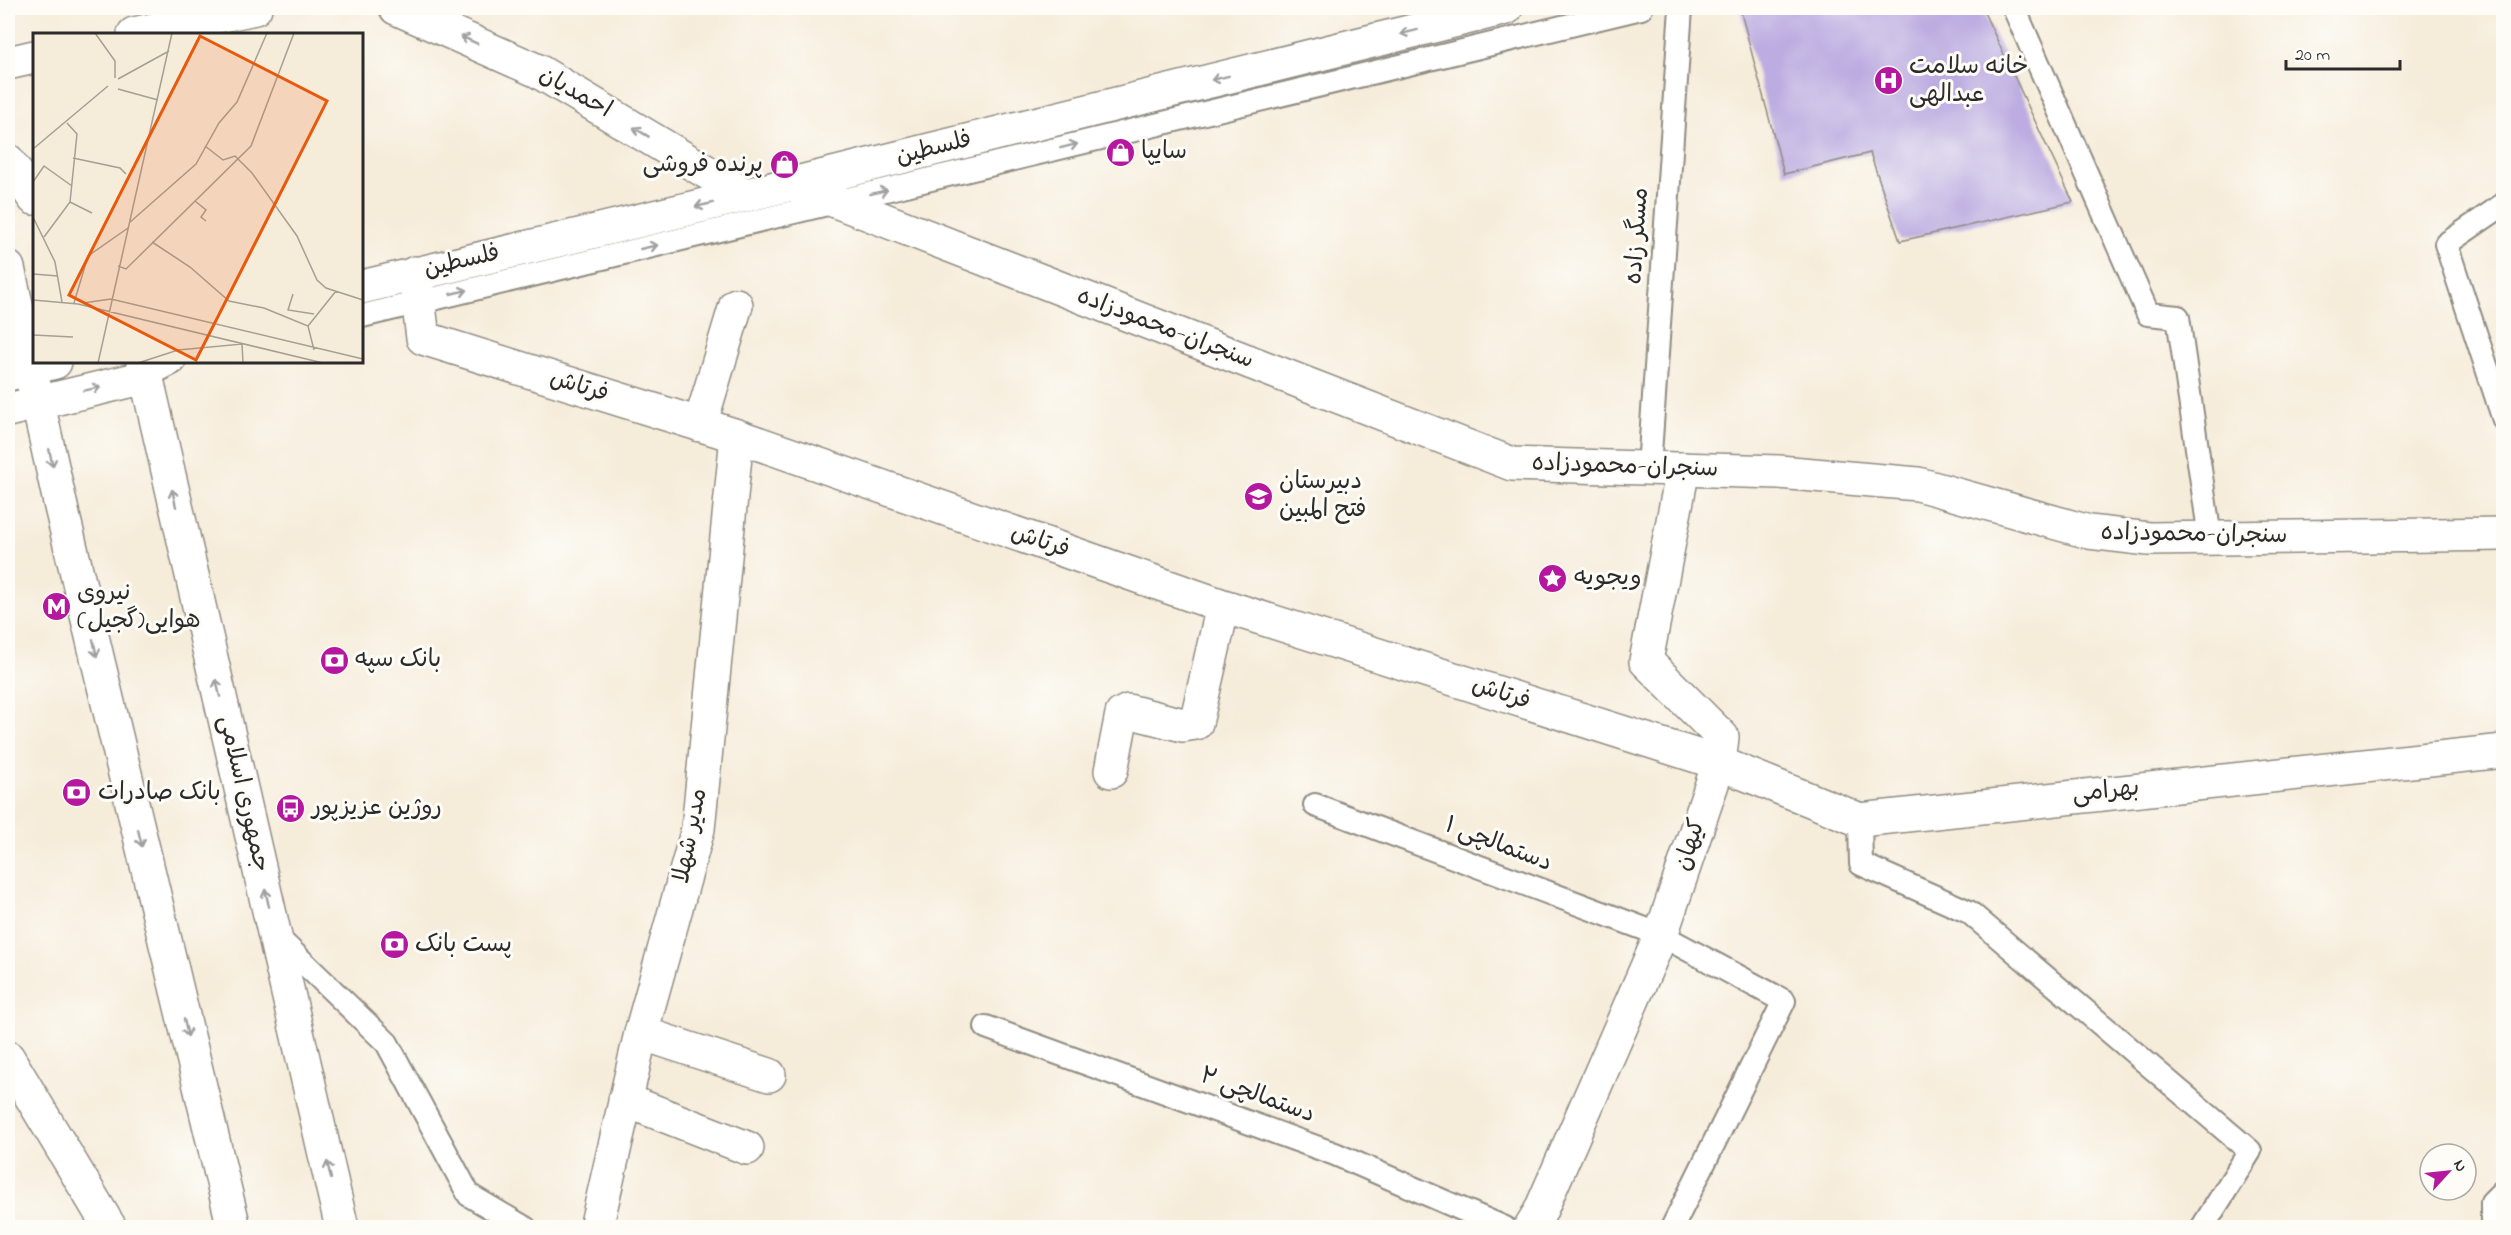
<svg xmlns="http://www.w3.org/2000/svg" width="2511" height="1235" viewBox="0 0 2511 1235" font-family="'Indie Flower','Playpen Sans Arabic',sans-serif">
<rect width="100%" height="100%" fill="#fdfcf7"/>
<filter id="ink" filterUnits="userSpaceOnUse"><feTurbulence type="fractalNoise" baseFrequency=".0167" numOctaves="2"/><feDisplacementMap in="SourceGraphic" scale="12" xChannelSelector="R" yChannelSelector="G"/><feConvolveMatrix kernelMatrix="1 2 1 2 8 2 1 2 1" color-interpolation-filters="sRGB"/></filter>
<filter id="wash" filterUnits="userSpaceOnUse"><feTurbulence type="fractalNoise" baseFrequency=".008" numOctaves="4" result="noise"/><feDisplacementMap in="SourceGraphic" scale="24" xChannelSelector="R" yChannelSelector="G"/><feGaussianBlur stdDeviation="1.35" result="paint"/><feColorMatrix in="noise" values="0 0 0 0 0 0 0 0 0 0 0 0 0 0 0 0 0 1.4 0 .05"/><feComposite in="paint" operator="in"/></filter>
<g filter="url(#wash)">
<rect width="100%" height="100%" fill="#f6ecda"/>
<g id="blocks">
<path fill="#bcace1" d="M1748 8H1982L2073 202 1900 241 1870 153 1784 174 1740 9Z"/>
</g>
</g>
<g filter="url(#ink)">
<use href="#blocks" fill-opacity="0" stroke="#908c82" stroke-width="1.5"/>
<g fill="none" stroke-linecap="round" stroke-linejoin="round">
<defs>
<path id="lane" d="M2014 8 2148 314 2178 317 2210 538
M2504 204 2446 244 2504 420
M362 316 1641 8
M146 377 174 362
M1649 468 1681 8
M1315 805 1661 935 1784 1001 1672 1228
M1860 820 1861 864 1969 912 2250 1151 2202 1228
M276 936 387 1043 469 1195 525 1228
M986 1027 1335 1154 1505 1228
M2492 1228V1202L2504 1190"/>
<path id="street" d="M396 8 538 71 745 195
M134 34 255 8
M8 63 34 57
M415 273 423 338 737 436 1223 606 1719 763 1860 820 2504 751
M700 425 736 305
M1111 771 1122 714 1128 711 1183 725 1196 723 1223 606
M641 1033 769 1075
M8 1058 110 1228
M625 1100 747 1148
M596 1228 641 1033 698 829 737 436
M1530 1228 1540 1212 1661 935 1719 763 1722 737 1646 661 1683 469"/>
<path id="secondary" d="M792 184 1512 464 1779 472 1918 484 2089 532 2149 539 2504 534"/>
<path id="primary" d="M8 161 34 198
M8 268 61 507 234 1228
M362 287 792 184 1506 8
M143 362 342 1228
M8 374 55 362
M8 410 146 377"/>
</defs>
<use href="#lane" stroke="#908c82" stroke-width="26"/>
<use href="#street" stroke="#908c82" stroke-width="36"/>
<use href="#secondary" stroke="#908c82" stroke-width="36"/>
<use href="#primary" stroke="#908c82" stroke-width="36"/>
<use href="#lane" stroke="#fff" stroke-width="22"/>
<use href="#street" stroke="#fff" stroke-width="33"/>
<use href="#secondary" stroke="#fff" stroke-width="33"/>
<use href="#primary" stroke="#fff" stroke-width="33"/>
</g>
<defs><path id="oneway-shaft" d="M-6 0H5M1.5-3L5.5 0L1.5 3" fill="none" stroke-width="1.6" stroke-linecap="round" stroke-linejoin="round" transform="scale(1.5)"/></defs>
<g stroke="#a0a0a0">
<use href="#oneway-shaft" transform="translate(1409 32) rotate(166)"/>
<use href="#oneway-shaft" transform="translate(469 40) rotate(-156)"/>
<use href="#oneway-shaft" transform="translate(1220 78) rotate(166)"/>
<use href="#oneway-shaft" transform="translate(641 132) rotate(-149)"/>
<use href="#oneway-shaft" transform="translate(1069 146) rotate(-14)"/>
<use href="#oneway-shaft" transform="translate(879 192) rotate(-14)"/>
<use href="#oneway-shaft" transform="translate(704 205) rotate(167)"/>
<use href="#oneway-shaft" transform="translate(649 247) rotate(-13)"/>
<use href="#oneway-shaft" transform="translate(459 292) rotate(-13)"/>
<use href="#oneway-shaft" transform="translate(92 389) rotate(-12)"/>
<use href="#oneway-shaft" transform="translate(51 458) rotate(78)"/>
<use href="#oneway-shaft" transform="translate(174 498) rotate(-103)"/>
<use href="#oneway-shaft" transform="translate(95 648) rotate(77)"/>
<use href="#oneway-shaft" transform="translate(218 688) rotate(-103)"/>
<use href="#oneway-shaft" transform="translate(140 838) rotate(77)"/>
<use href="#oneway-shaft" transform="translate(267 898) rotate(-103)"/>
<use href="#oneway-shaft" transform="translate(186 1028) rotate(77)"/>
<use href="#oneway-shaft" transform="translate(329 1170) rotate(-103)"/>
</g>
</g>
<defs>
<symbol id="hospital-disc" viewBox="-11 -11 22 22"><circle r="9.5" fill="#b5179e" stroke="#fdfcf7"/><path d="M-5-5h3v3.5h4V-5h3V5h-3V1.5h-4V5h-3Z" fill="#fff"/></symbol>
<symbol id="shop-disc" viewBox="-11 -11 22 22"><circle r="9.5" fill="#b5179e" stroke="#fdfcf7"/><path d="M-5-2.5h2.3a2.7 3.5 0 0 1 5.4 0H5L5.5 6h-11ZM-1.5-2.5h3a1.5 2.3 0 0 0-3 0Z" fill="#fff"/></symbol>
<symbol id="school-disc" viewBox="-11 -11 22 22"><circle r="9.5" fill="#b5179e" stroke="#fdfcf7"/><path d="M0-5L7-2L0 1L-7-2ZM-4 1L0 2.5L4 1V4Q0 6-4 4Z" fill="#fff"/></symbol>
<symbol id="sight-disc" viewBox="-11 -11 22 22"><circle r="9.5" fill="#b5179e" stroke="#fdfcf7"/><path d="M0-6L1.8-2.2L6-1.7L2.9 1.2L3.7 5.4L0 3.3L-3.7 5.4L-2.9 1.2L-6-1.7L-1.8-2.2Z" fill="#fff"/></symbol>
<symbol id="metro-disc" viewBox="-11 -11 22 22"><circle r="9.5" fill="#b5179e" stroke="#fdfcf7"/><path d="M-5.5 5V-5H-3L0 0L3-5H5.5V5H3V-.5L0 4L-3-.5V5Z" fill="#fff"/></symbol>
<symbol id="bank-disc" viewBox="-11 -11 22 22"><circle r="9.5" fill="#b5179e" stroke="#fdfcf7"/><path d="M-6-4H6V4H-6ZM0-2.3a2.3 2.3 0 1 0 0 4.6a2.3 2.3 0 1 0 0-4.6Z" fill="#fff"/></symbol>
<symbol id="bus-disc" viewBox="-11 -11 22 22"><circle r="9.5" fill="#b5179e" stroke="#fdfcf7"/><path d="M-5-6H5V4H4V6H2V4H-2V6H-4V4H-5ZM-3.5-4V0h7V-4ZM-3.5 1.2v1.5H-2V1.2ZM2 1.2v1.5H3.5V1.2Z" fill="#fff"/></symbol>
</defs>
<g fill-rule="evenodd">
<use href="#hospital-disc" x="1872" y="64" width="33" height="33"/>
<use href="#shop-disc" x="1104" y="136" width="33" height="33"/>
<use href="#shop-disc" x="768" y="148" width="33" height="33"/>
<use href="#school-disc" x="1242" y="480" width="33" height="33"/>
<use href="#sight-disc" x="1536" y="562" width="33" height="33"/>
<use href="#metro-disc" x="40" y="590" width="33" height="33"/>
<use href="#bank-disc" x="318" y="644" width="33" height="33"/>
<use href="#bank-disc" x="60" y="776" width="33" height="33"/>
<use href="#bus-disc" x="274" y="792" width="33" height="33"/>
<use href="#bank-disc" x="378" y="928" width="33" height="33"/>
</g>
<g text-anchor="middle" dominant-baseline="central" stroke-width="6" stroke-linejoin="round" paint-order="stroke">
<g font-size="24" fill="#2b2b2b" stroke="#fdfcf7" text-anchor="start">
<text x="1909" y="67">خانه سلامت<tspan x="1909" dy="28">عبدالهی</tspan></text>
<text x="1141" y="152">سایپا</text>
<text x="763" y="165" text-anchor="end">پرنده فروشی</text>
<text x="1279" y="482">دبیرستان<tspan x="1279" dy="28">فتح المبین</tspan></text>
<text x="1574" y="578">ویجویه</text>
<text x="77" y="593">نیروی<tspan x="77" dy="28">هوایی(گجیل)</tspan></text>
<text x="355" y="660">بانک سپه</text>
<text x="98" y="793">بانک صادرات</text>
<text x="312" y="808">روژین عزیزپور</text>
<text x="415" y="945">پست بانک</text>
</g>
<g font-size="24" fill="#2b2b2b" stroke="#fdfcf7">
<text transform="translate(575 93) rotate(30)">احمدیان</text>
<text transform="translate(934 149) rotate(-14)">فلسطین</text>
<text transform="translate(1638 236) rotate(-86)">مسگر زاده</text>
<text transform="translate(462 262) rotate(-13)">فلسطین</text>
<text transform="translate(1165 329) rotate(21)">سنجران-محمودزاده</text>
<text transform="translate(579 387) rotate(17)">فرتاش</text>
<text transform="translate(1625 467) rotate(2)">سنجران-محمودزاده</text>
<text transform="translate(2194 535) rotate(1)">سنجران-محمودزاده</text>
<text transform="translate(1040 542) rotate(19)">فرتاش</text>
<text transform="translate(1501 694) rotate(18)">فرتاش</text>
<text transform="translate(2106 792) rotate(-6)">بهرامی</text>
<text transform="translate(243 794) rotate(77)">جمهوری اسلامی</text>
<text transform="translate(691 836) rotate(-79)">مدیر شهلا</text>
<text transform="translate(1498 845) rotate(21)">دستمالچی ۱</text>
<text transform="translate(1691 845) rotate(-72)">کیهان</text>
<text transform="translate(1257 1096) rotate(20)">دستمالچی ۲</text>
</g>
</g>
<g transform="translate(33 33)">
<rect width="330" height="330" fill="#f6ecda"/>
<path fill="none" stroke="#a59f94" stroke-width="1.5" d="M62 0 82 28V45M85 46 136 18M85 56 125 67M172 113 190 127 202 123 219 140 264 203 284 247 293 255 330 267M0 116 75 53M40 125 87 135 93 141M0 149 11 133 39 153M162 168 173 177 168 184 173 188M37 169 59 180M0 184 22 229 29 269M96 190 163 131 186 90 204 69 234 0M11 204 37 169 44 101 34 90M119 209 157 234 196 268 231 275 275 293 281 317M85 233 93 236 218 113 261 0M0 241 25 243M260 261 255 277 281 281M0 267 45 271 290 330M41 270 55 223 95 195M50 270 78 266 330 326M275 293 303 258M0 302 40 304M65 330 139 0M105 330 145 317 209 311 210 330"/>
<path fill="#e8590c" fill-opacity="0.15" stroke="#e8590c" stroke-width="3" d="M167 3 294 68 163 327 36 262Z"/>
<rect width="330" height="330" fill="none" stroke="#2b2b2b" stroke-width="3"/>
</g>
<rect width="2511" height="1235" fill="none" stroke="#fdfcf7" stroke-width="30"/>
<g transform="translate(2448 1172) rotate(63)"><circle r="28" fill="#fdfcf7" stroke="#a9a8a5" stroke-width="1.5"/>
<path d="M0-4.5L10 22L0 15L-10 22Z" fill="#b5179e"/>
<text y="-9" font-size="16" font-weight="bold" text-anchor="middle" fill="#2b2b2b">N</text>
</g>
<path d="M2286 60v9h114v-9" fill="none" stroke="#2b2b2b" stroke-width="3"/>
<text x="2295" y="60" font-size="18" fill="#2b2b2b" stroke="#fdfcf7" stroke-width="4.5" paint-order="stroke">20 m</text>
</svg>
